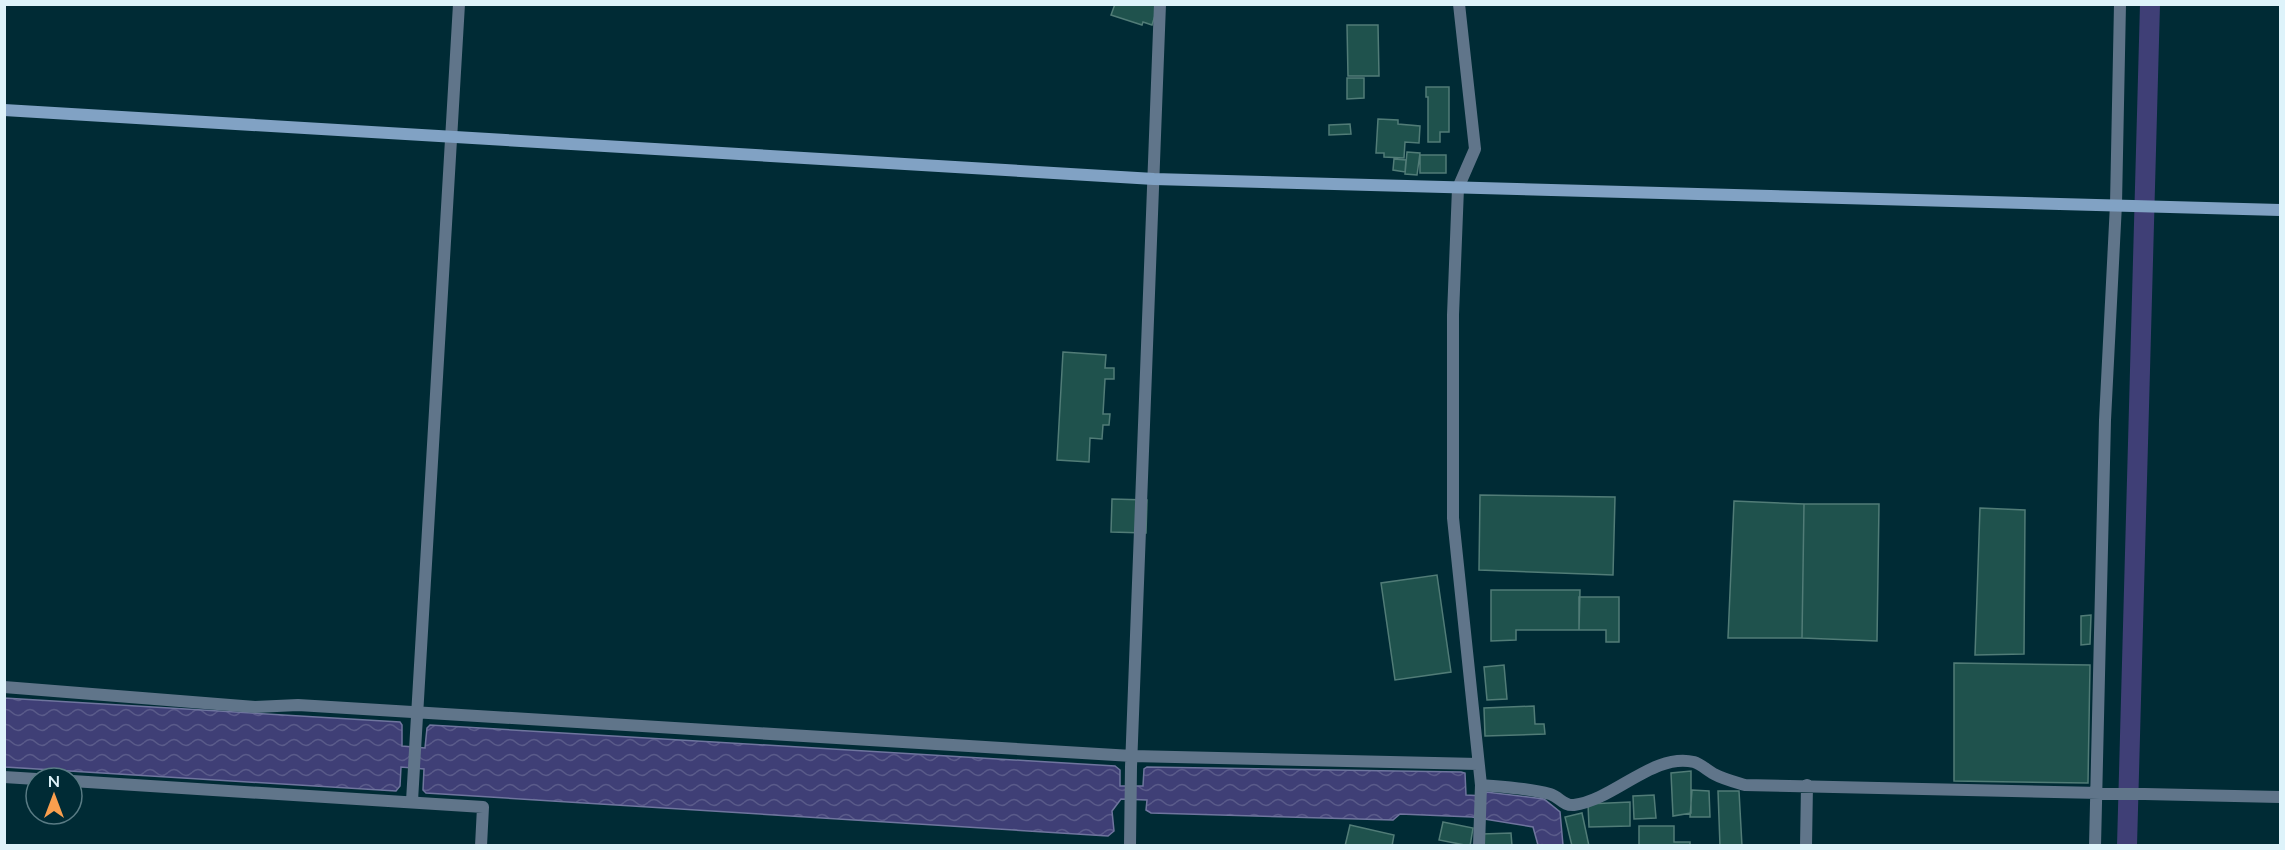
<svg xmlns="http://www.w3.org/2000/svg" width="2285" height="850" viewBox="0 0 2285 850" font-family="Lato,sans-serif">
<defs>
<pattern id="water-waves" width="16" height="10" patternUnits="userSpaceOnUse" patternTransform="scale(1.5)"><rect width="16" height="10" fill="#3f3f76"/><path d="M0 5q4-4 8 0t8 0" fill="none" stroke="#5a5b8a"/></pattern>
</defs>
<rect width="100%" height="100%" fill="#002b35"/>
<path fill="url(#water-waves)" stroke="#6f759e" stroke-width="1.5" d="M4 698 400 722 402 725V746L425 748 427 728 430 725 1115 766 1120 770V786H1143L1144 769 1147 767 1461 772 1465 773 1466 795 1485 796 1486 792 1544 799 1560 812 1563 845H1538L1533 827 1472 817 1400 814 1393 820 1151 813 1146 810 1147 800 1121 799 1112 811 1114 831 1108 836 426 793 423 790 424 769 401 767 400 786 396 791 5 767Z"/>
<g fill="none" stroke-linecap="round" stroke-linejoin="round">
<path stroke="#3f3f76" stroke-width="20" d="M2127 846 2150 4"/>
</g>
<path fill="#1f524d" stroke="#517c77" stroke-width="1.5" d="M1115 4H1155L1158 6 1152 25 1143 22 1142 25 1111 15Z
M1347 25H1378L1379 76H1348Z
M1347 78H1364V98L1347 99Z
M1426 87H1449V132H1440V142H1428V97H1426Z
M1378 119 1398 120V124L1420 126 1419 143 1405 142 1404 158 1384 157V153H1376Z
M1350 124 1351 134 1329 135V125Z
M1407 152 1420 153 1417 175 1405 174Z
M1420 155H1446V173H1420Z
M1394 159 1406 160 1405 172 1393 170Z
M1063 352 1106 355 1105 368H1114V379H1105L1103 414H1110L1109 425H1103L1102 439 1090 438 1089 462 1057 460Z
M1480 495 1615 497 1613 575 1479 570Z
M1112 499 1147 500 1146 533 1111 532Z
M1734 501 1804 504 1802 638H1728Z
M1804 504H1879L1877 641 1802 638Z
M1980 508 2025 510 2024 654 1975 655Z
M1437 575 1451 672 1395 680 1381 583Z
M1491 590H1580L1579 630H1516V640L1491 641Z
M1579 597H1619V642H1606V630H1579Z
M2091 615 2090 644 2081 645V616Z
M1954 663 2090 665 2088 783 1954 781Z
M1504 665 1507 699 1487 700 1484 667Z
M1534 706 1535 724H1544L1545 734 1485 736 1484 708Z
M1691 771V813L1673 816 1671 773Z
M1692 790 1709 791 1710 817H1690Z
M1718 791H1739L1742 846H1720Z
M1654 795 1656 818 1634 819 1633 796Z
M1630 802V826L1589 827 1588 804Z
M1582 813 1589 846H1572L1565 817Z
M1443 822 1473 828 1470 846 1439 840Z
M1350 825 1394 835 1392 846H1345Z
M1639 826H1674V842H1690V846H1639Z
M1511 833 1512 846H1483L1482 834Z"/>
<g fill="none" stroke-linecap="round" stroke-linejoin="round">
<path stroke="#60758a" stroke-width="12" d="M1459 4 1475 149 1458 188 1453 315V518L1481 785 1479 846
M4 687 255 707 298 705 1132 756 1478 764
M4 777 36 779
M72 781 483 807 481 846
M1481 785C1504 787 1528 788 1550 794 1560 797 1563 806 1574 805 1614 800 1654 752 1694 762 1701 764 1708 771 1714 774 1723 779 1735 782 1745 785L2280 797
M412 801 459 4
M1130 846 1131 767 1160 4
M1806 846 1807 785
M2095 846 2105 420 2116 204 2120 4"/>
<path stroke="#81a2c4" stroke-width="12" d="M4 110 1154 179 2280 210"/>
</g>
<rect width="2285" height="850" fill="none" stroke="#def3fa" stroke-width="12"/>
<g transform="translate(54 796)"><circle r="28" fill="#002b35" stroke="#597b84" stroke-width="1.5"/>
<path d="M0-4.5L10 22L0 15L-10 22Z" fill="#fa9f4e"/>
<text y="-9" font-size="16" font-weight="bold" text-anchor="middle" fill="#def3fa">N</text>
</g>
</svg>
